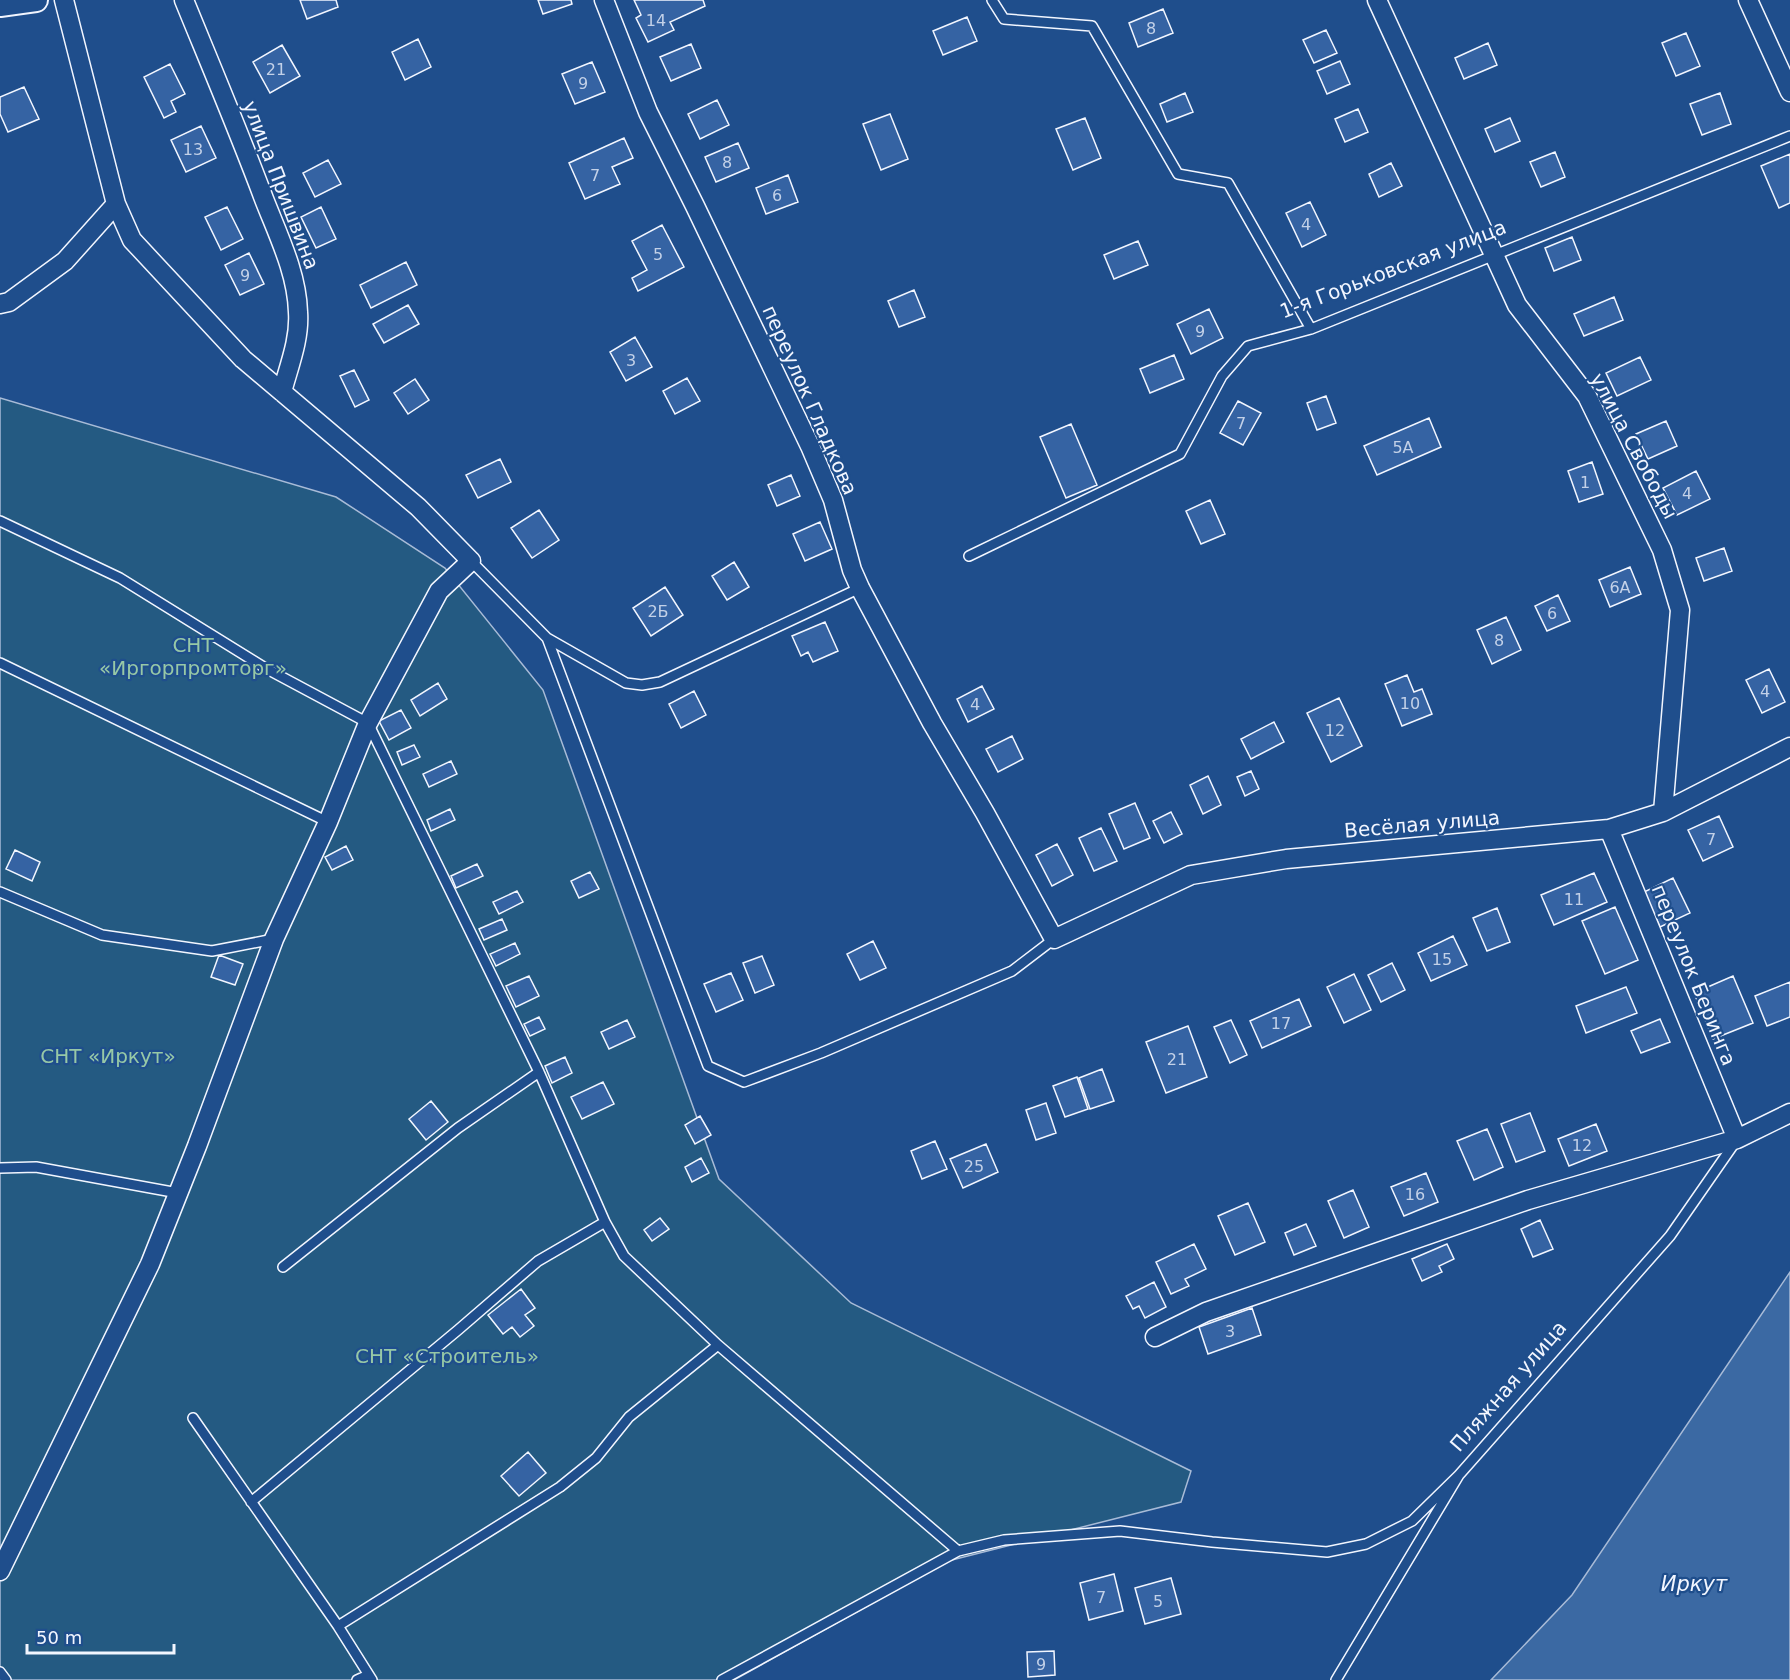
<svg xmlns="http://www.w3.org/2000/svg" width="1790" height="1680" viewBox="0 0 1790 1680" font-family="'DejaVu Sans',sans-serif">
<rect width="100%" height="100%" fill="#1f4e8c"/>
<path fill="#245a82" stroke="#a8bbd7" stroke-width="1.5" d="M0 398 336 497 445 568 543 690 719 1179 851 1303 1191 1471 1181 1502 948 1561 734 1680H0Z"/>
<path fill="#3b69a3" stroke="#a8bbd7" stroke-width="1.5" d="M1790 1272V1680H1491L1572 1595Z"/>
<path fill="#3563a3" stroke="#f2f6ff" stroke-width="1.5" d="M300 0H336L338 7 307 19Z
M538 0H571L572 4 543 14Z
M634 0H703L705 6 670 22 674 30 648 42 636 18 641 15Z
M1163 9 1173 33 1138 47 1129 23Z
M967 17 977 41 943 55 933 31Z
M1326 30 1337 53 1314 63 1303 40Z
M1686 33 1700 66 1676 76 1662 43Z
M418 39 431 67 405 80 392 52Z
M1488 43 1497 65 1464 79 1455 58Z
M691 44 701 68 671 81 660 57Z
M282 45 300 76 270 93 253 62Z
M1340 61 1350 84 1327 94 1317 71Z
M592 62 605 92 575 104 562 74Z
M170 64 185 94 171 101 176 112 164 118 144 77Z
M24 87 39 119 8 132 0 114V97Z
M1185 93 1193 112 1167 122 1160 104Z
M1720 93 1731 124 1702 135 1690 104Z
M717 100 729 125 700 139 688 114Z
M1358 109 1368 132 1345 142 1335 119Z
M890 114 908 159 881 170 863 124Z
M1085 118 1101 158 1073 170 1056 129Z
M1510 118 1520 141 1495 152 1485 129Z
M201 126 216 158 186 172 171 140Z
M624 138 633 158 612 167 620 184 585 199 569 163Z
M738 143 749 168 716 182 705 157Z
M1555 152 1565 177 1541 187 1530 162Z
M1790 154V203L1779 208 1761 166Z
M328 160 341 184 315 197 303 173Z
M1391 163 1402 186 1379 197 1369 174Z
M788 175 798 202 766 214 756 188Z
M1310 202 1326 235 1302 247 1286 213Z
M227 207 243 239 221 250 205 217Z
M321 207 336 239 316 248 301 217Z
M662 225 684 267 638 291 632 278 647 270 632 241Z
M1572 237 1581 260 1554 271 1545 248Z
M1138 241 1148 265 1114 279 1104 255Z
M249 253 264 284 240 295 225 265Z
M406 262 417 285 371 308 360 285Z
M914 290 925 317 899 327 888 301Z
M1614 297 1623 320 1584 336 1574 314Z
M408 305 419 324 384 343 373 324Z
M1209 309 1223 338 1191 354 1177 324Z
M635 337 652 367 626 381 610 352Z
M1174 355 1184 379 1150 393 1140 369Z
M1640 357 1651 380 1617 396 1606 373Z
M354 370 369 400 355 407 340 376Z
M687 378 700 401 675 414 663 391Z
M415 379 429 400 408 414 394 393Z
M1326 396 1336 423 1317 430 1307 403Z
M1238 401 1261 413 1243 445 1220 433Z
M1429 418 1441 447 1377 475 1364 446Z
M1666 421 1677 446 1648 459 1636 434Z
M1071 424 1097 485 1066 498 1040 437Z
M500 459 511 482 478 498 466 475Z
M1592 462 1603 494 1579 502 1568 471Z
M1696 471 1710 499 1677 515 1663 488Z
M791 475 800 496 777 506 768 485Z
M1210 500 1225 534 1201 544 1186 511Z
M539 510 559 540 532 558 511 528Z
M820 522 832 549 805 561 793 534Z
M1724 548 1732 571 1704 581 1696 558Z
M734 562 749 587 727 600 712 576Z
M1630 567 1641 594 1610 607 1599 580Z
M665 587 683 615 651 636 633 608Z
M1558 595 1570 621 1547 631 1535 606Z
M1506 617 1521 650 1492 664 1477 630Z
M825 622 838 651 813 662 808 652 801 656 792 636Z
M1769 669 1785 702 1762 713 1746 680Z
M1407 675 1414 692 1422 689 1432 714 1402 726 1385 684Z
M438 683 447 699 420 716 411 700Z
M982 686 994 709 968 722 957 699Z
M694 691 706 715 681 728 669 704Z
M1339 698 1362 746 1331 762 1307 713Z
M401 710 411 728 389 740 379 721Z
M1274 722 1284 742 1251 759 1241 739Z
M1012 736 1023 759 998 772 986 749Z
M414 745 420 757 402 765 397 752Z
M451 761 457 774 429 787 423 774Z
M1251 771 1259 789 1245 796 1237 777Z
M1208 776 1221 805 1203 814 1190 785Z
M1135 803 1150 838 1124 849 1109 814Z
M450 809 455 820 431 831 427 820Z
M1171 812 1182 834 1164 843 1153 821Z
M1719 816 1733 847 1703 861 1688 830Z
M1101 828 1117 861 1094 871 1079 838Z
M1057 844 1073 875 1052 886 1036 855Z
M346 846 353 860 332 870 325 857Z
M15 850 40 862 32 881 6 869Z
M477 864 483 876 456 888 451 876Z
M590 872 599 889 579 898 571 881Z
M1594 873 1607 902 1554 925 1541 895Z
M1673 878 1690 913 1660 927 1644 892Z
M517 891 523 902 499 914 493 902Z
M1615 907 1638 960 1605 974 1582 921Z
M1497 908 1510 942 1487 951 1473 918Z
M502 919 507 930 484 940 479 929Z
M1453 936 1467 965 1431 981 1418 953Z
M873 941 886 968 860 980 847 954Z
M515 943 520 954 496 966 490 954Z
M219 955 243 964 235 985 211 977Z
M762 956 774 985 755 993 743 963Z
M1392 963 1405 990 1381 1002 1368 975Z
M731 973 743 1000 716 1012 704 984Z
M1354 974 1371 1010 1344 1023 1327 987Z
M529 976 539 996 516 1007 506 986Z
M1733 976 1753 1023 1713 1039 1694 993Z
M1790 982V1017L1767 1026 1755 996Z
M1626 987 1637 1013 1586 1033 1576 1006Z
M1299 999 1311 1026 1262 1048 1250 1021Z
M539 1017 545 1029 530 1036 524 1024Z
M1660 1019 1670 1042 1641 1053 1631 1031Z
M627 1020 635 1037 609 1049 601 1032Z
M1231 1020 1247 1055 1230 1063 1214 1027Z
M1188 1026 1207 1077 1166 1093 1146 1042Z
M565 1057 572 1073 552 1083 545 1066Z
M1102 1069 1114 1101 1090 1109 1079 1078Z
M1077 1077 1088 1109 1065 1117 1053 1086Z
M603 1082 614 1104 582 1119 571 1097Z
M431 1101 448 1122 426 1140 409 1119Z
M1046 1103 1056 1133 1036 1140 1026 1110Z
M1530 1113 1545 1151 1516 1162 1501 1124Z
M700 1116 711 1135 695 1144 685 1125Z
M1596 1124 1607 1151 1569 1166 1558 1139Z
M1487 1129 1503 1167 1474 1180 1457 1141Z
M935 1141 947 1169 922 1179 911 1151Z
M986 1144 998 1172 963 1188 950 1159Z
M701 1158 709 1173 692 1182 685 1167Z
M1426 1173 1438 1202 1404 1216 1391 1187Z
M1353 1190 1369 1227 1344 1238 1328 1201Z
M1248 1203 1265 1242 1235 1255 1218 1216Z
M660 1218 669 1229 652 1241 644 1230Z
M1540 1220 1553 1249 1533 1257 1521 1229Z
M1306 1224 1316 1246 1294 1255 1285 1233Z
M1194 1244 1206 1269 1185 1279 1189 1286 1171 1294 1156 1262Z
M1447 1244 1454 1259 1439 1266 1442 1272 1422 1281 1412 1259Z
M1154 1282 1166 1307 1145 1318 1139 1306 1133 1309 1126 1296Z
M521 1289 535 1308 525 1315 534 1326 520 1337 512 1327 503 1334 488 1315Z
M1252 1308 1261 1335 1208 1354 1199 1327Z
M528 1452 546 1473 519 1496 501 1476Z
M1114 1574 1123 1611 1089 1620 1080 1583Z
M1171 1578 1181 1614 1145 1624 1135 1588Z
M1054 1651 1055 1675 1028 1677 1027 1652Z"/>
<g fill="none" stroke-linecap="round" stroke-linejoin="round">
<defs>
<path id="service" d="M992 0 1004 19 1092 26 1178 174 1228 183 1311 329
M0 521 120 578 267 669 368 723 539 1072 605 1222 624 1256 718 1345 958 1551
M969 556 1180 454 1222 376 1248 346 1311 329 1790 136
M471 561 547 638 626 683 642 685 660 682 860 588
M547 638 708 1066 744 1082 821 1053 1012 971 1054 939
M0 663 328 822
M0 892 102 935 212 951 274 939
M0 1168 36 1167 178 1193
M283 1267 458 1128 539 1072
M193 1418 338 1626 372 1680
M251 1502 458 1330 538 1261 605 1222
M338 1626 560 1487 596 1458 629 1417 718 1345
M0 1672 6 1680
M357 1680 368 1675
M722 1680 958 1551 1004 1540 1120 1531 1212 1542 1327 1552 1366 1544 1412 1521 1459 1475
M1336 1680 1459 1475 1670 1236 1736 1141"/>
<path id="minor" d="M184 0C211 66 239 132 264 199 278 235 297 273 298 312 300 339 289 366 282 392
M604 0 648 112 695 206 810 446 833 500 852 570 860 588 932 723 985 813 1054 939 1191 875 1286 859 1609 829 1663 812 1790 747
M1377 0 1517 305 1587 396 1662 550 1680 610 1663 812
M1748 0 1790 92
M0 304 9 302 65 261 116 204
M1609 829 1737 1139
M1155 1337 1206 1312 1528 1200 1737 1139 1790 1113
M0 1571 150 1264 197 1146 274 939 328 822 368 723 439 591 471 561 418 507 243 359 132 240 116 204 64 0"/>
<path id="tertiary" d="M0 5 36 0"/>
</defs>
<use href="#service" stroke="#f2f6ff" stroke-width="12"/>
<use href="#minor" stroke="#f2f6ff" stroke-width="21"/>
<use href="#tertiary" stroke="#f2f6ff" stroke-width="26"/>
<use href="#service" stroke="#1f4e8c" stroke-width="9"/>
<use href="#minor" stroke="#1f4e8c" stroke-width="18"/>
<use href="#tertiary" stroke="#1f4e8c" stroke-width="22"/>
</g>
<g text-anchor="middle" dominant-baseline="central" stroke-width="4.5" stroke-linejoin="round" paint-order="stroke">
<g font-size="16" fill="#c3d1e8">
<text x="656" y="20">14</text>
<text x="1151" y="28">8</text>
<text x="276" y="69">21</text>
<text x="583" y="83">9</text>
<text x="193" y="149">13</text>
<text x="727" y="162">8</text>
<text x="595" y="175">7</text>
<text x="777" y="195">6</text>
<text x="1306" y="224">4</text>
<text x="658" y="254">5</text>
<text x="245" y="275">9</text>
<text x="1200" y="331">9</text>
<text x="631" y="360">3</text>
<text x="1241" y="423">7</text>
<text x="1403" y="447">5А</text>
<text x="1585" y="482">1</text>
<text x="1687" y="493">4</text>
<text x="1620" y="587">6А</text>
<text x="658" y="611">2Б</text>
<text x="1552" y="613">6</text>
<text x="1499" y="640">8</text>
<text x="1765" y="691">4</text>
<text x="1410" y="703">10</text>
<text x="975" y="704">4</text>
<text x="1335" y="730">12</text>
<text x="1711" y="839">7</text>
<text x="1574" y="899">11</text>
<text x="1442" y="959">15</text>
<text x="1281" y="1023">17</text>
<text x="1177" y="1059">21</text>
<text x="1582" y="1145">12</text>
<text x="974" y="1166">25</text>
<text x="1415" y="1194">16</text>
<text x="1230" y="1331">3</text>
<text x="1101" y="1597">7</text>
<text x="1158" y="1601">5</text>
<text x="1041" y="1664">9</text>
</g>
<g font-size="20" fill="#f2f6ff" stroke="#1f4e8c">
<text transform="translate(281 185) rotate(69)">улица Пришвина</text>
<text transform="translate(1393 269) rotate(-21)">1-я Горьковская улица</text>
<text transform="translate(810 400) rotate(66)">переулок Гладкова</text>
<text transform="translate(1634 446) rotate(62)">улица Свободы</text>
<text transform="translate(1422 824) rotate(-5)">Весёлая улица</text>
<text transform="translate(1694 975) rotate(68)">переулок Беринга</text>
<text transform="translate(1508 1386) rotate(-49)">Пляжная улица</text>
</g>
<g font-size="20" fill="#97c8a6" stroke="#1f4e8c">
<text x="193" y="645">СНТ<tspan x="193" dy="23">«Иргорпромторг»</tspan></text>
<text x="108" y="1056">СНТ «Иркут»</text>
<text x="447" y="1356">СНТ «Строитель»</text>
</g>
<g font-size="21" font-style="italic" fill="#f2f6ff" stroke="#1f4e8c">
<text x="1694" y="1584">Иркут</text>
</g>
</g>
<path d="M27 1644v9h147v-9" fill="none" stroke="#f2f6ff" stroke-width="3"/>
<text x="36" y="1644" font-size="18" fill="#f2f6ff" stroke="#1f4e8c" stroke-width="4.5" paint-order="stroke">50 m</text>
</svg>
